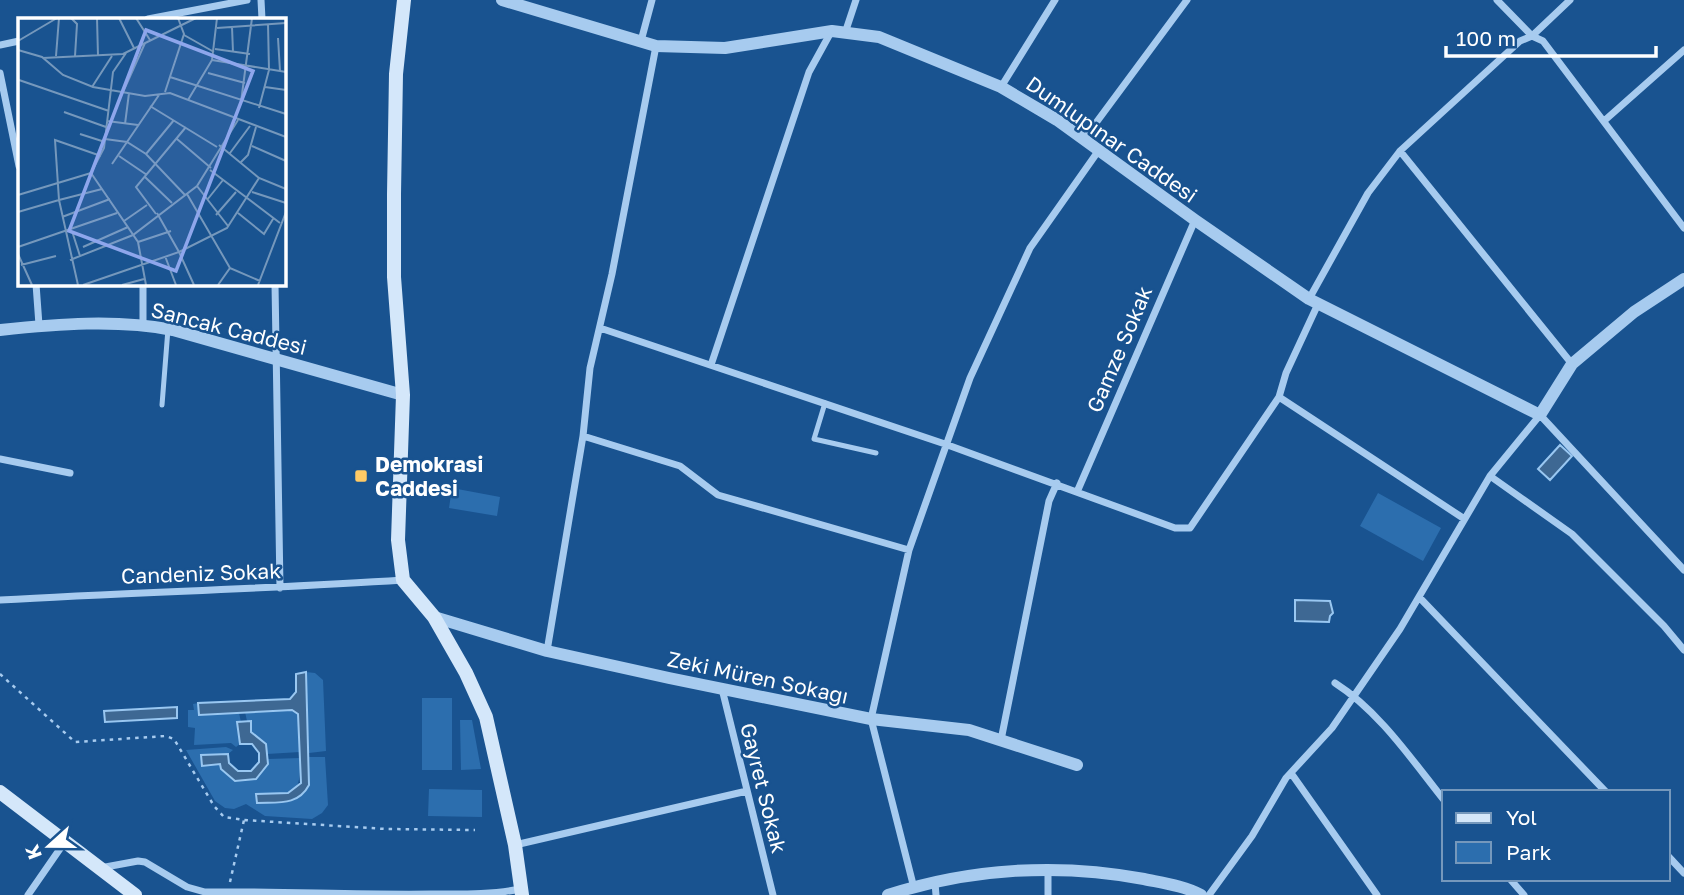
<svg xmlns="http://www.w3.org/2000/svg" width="1684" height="895" viewBox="0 0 1684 895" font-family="'Golos Text',sans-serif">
<rect width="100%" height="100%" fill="#195390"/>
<path fill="#2c6eae" d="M452 488 500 497 497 516 449 508Z
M1378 493 1441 528 1423 561 1360 526Z
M306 672 315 673 323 680 326 751 309 753Z
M422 698H452V770H422Z
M198 703 200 715 239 713 241 722H237L240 744 236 747 231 743 194 745 195 728 188 727V710H194L193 704Z
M293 710 298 714 300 752 267 754 266 744 251 732V721H247L245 712Z
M460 720H472L481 769 461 770Z
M226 747 233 750 228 754 201 755 203 766 220 764 235 781 268 764V759L300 758C301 799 293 793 256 794L257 803C298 802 311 804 309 757H325L328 805 322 813 312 819 265 816 246 804 234 809 225 808 215 801 186 750Z
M429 789 482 790V817L428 816Z"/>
<path fill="#3e6893" stroke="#99c7f1" stroke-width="2" d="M1560 445 1572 456 1550 480 1538 469Z
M1295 600 1330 601 1333 613 1330 616 1329 622 1295 621Z
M306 672 309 785C298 806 278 802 257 803L256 794 288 793 301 783 298 714 292 710 199 715 198 703 290 699 296 692V674Z
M177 707V718L105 722 104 711Z
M251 721V732L266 744 268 764 256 779 235 781 221 769 220 764 202 766 201 755 228 754 229 763 238 771H251L259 762V753L252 744H240L237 722Z"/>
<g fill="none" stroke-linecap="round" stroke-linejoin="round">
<path stroke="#a7cbef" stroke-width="2.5" stroke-dasharray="3.5 5" stroke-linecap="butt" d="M0 674 75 742 166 736 174 739 214 806 224 817 244 820 386 829 475 830
M230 882 244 820"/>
<path stroke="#a7cbef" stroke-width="5" d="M825 403 814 439 876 453
M162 405 168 329"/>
<path stroke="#a7cbef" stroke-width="7" d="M261 0 262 19
M1497 0 1532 36 1570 0
M148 19 247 0
M845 33 856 0
M641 41 652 0
M0 45 19 41
M0 73 19 166
M1001 87 1055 0
M1604 121 1684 50
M1084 139 1187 0
M1400 151 1572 364
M36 284 39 325
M143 284V324
M275 284 280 588
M1309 299 1368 193 1400 151 1520 41 1532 36 1543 41 1684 228
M600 328 945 444 1175 528H1190L1279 397 1286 373 1318 304
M711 365 809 72 831 32
M1279 397 1463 518
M583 436 680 466 718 495 909 550
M0 459 70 473
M1490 476 1572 534 1664 626 1684 650
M1077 492 1195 220
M1419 597 1606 792
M0 600C134 592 269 589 403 580
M547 651 583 436 590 368 612 274 656 46
M1335 683C1379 711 1412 760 1444 800
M722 689 773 895
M1001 740 1049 501 1057 483
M1291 773 1377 895
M515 845 747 791
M1668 856 1684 873
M100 868 138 861 145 862 187 887 205 892C280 891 355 895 430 894 459 894 492 895 520 889
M1510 879 1524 895
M935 883 936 895
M914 888 871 719 909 550 970 378 1030 248 1099 150
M28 895 64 843
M1048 895V869
M1209 895 1252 836 1286 778 1332 728 1400 629 1490 476 1540 415 1684 570"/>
<path stroke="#a7cbef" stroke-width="12" d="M502 0 656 46 725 48 832 31 879 37 1001 87 1057 120 1195 220 1309 299 1540 415 1572 364 1634 312 1684 279
M0 330C57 324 117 319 173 330L403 395
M434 617 547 651 669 678 871 719 969 730 1077 765
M888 895C970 868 1060 863 1144 879 1163 883 1185 886 1201 895"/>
<path stroke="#d4e7fa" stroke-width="14" d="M404 0 396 74 394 194V277L403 395 398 540 403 580 434 617 466 673 486 717 515 845 522 895
M0 792 135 895"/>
</g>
<rect fill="#ffca65" stroke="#195390" stroke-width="2.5" x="354" y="469" width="14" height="14" rx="3.5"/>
<g text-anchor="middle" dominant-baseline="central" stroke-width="5" stroke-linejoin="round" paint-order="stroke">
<g font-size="21" fill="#fff" stroke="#195390">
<text transform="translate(1112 139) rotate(35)">Dumlupınar Caddesi</text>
<text transform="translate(229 328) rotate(14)">Sancak Caddesi</text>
<text transform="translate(1119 349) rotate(-67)">Gamze Sokak</text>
<text transform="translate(201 573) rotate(-2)">Candeniz Sokak</text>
<text transform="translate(758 677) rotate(12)">Zeki Müren Sokağı</text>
<text transform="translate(764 788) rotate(76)">Gayret Sokak</text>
</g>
<g font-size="21" font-weight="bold" fill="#fff" stroke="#195390" text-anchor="start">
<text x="375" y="464">Demokrasi<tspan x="375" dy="24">Caddesi</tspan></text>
</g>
</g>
<g transform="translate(18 18)">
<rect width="268" height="268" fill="#195390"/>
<path fill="none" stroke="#7598bc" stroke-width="2" d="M53 0 59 6 57 38M79 0 80 38M101 0 116 30M118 0 132 22M214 9 215 34M199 10 268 5M166 17 196 34M260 20 262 53M0 23 39 0M197 31 232 36M0 32 24 39 45 57 75 69 127 78 152 75 268 119M38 38 41 0M25 40 105 36 178 0M194 42 268 54M190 55 227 65M152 59 268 96M1 62 91 93M74 69 94 38M247 69 268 72M105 74 127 25M147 74 166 16 160 0M170 82 194 42 199 0M223 84 234 0M132 88 199 129M241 90 251 52 250 6M46 94 88 109M89 103 120 107M107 106 111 75M62 116 87 124M87 121 109 124 128 136 167 177M159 121 193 150M201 127 241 160 268 171M234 128 268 143M212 135 232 108M128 136 156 102M101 138 129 157M223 144 230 137 238 109M94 146 141 77M192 152 262 205M73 155 86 130 95 54 108 35M73 155 120 224 128 267M127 159 154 185M179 168 210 208M234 174 268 185M169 176 212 250M0 177 73 155M189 182 205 162M0 194 41 182 37 122 83 138M220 195 246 216 255 201M138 196 118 169 168 109M198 197 218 174M44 199 92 181M106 203 129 187M54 213 62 238M120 224 153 213M0 229 99 195M65 229 110 209M0 236 14 267M147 238 158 267M52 242 115 217 179 168 220 102M3 247 38 238M60 267 41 182 84 171M65 267 161 234 139 195M104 267 126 261M176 267 161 234 209 210 241 160M200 267 212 250 242 263M240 267 268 194"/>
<path fill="#8ea6ec" fill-opacity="0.15" stroke="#8ea6ec" stroke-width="3.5" d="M128 12 235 53 158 253 51 213Z"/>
<rect width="268" height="268" fill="none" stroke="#fff" stroke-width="3.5"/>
</g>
<rect x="1442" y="790" width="228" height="91" fill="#195390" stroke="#7598bc" stroke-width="2"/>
<rect x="1456" y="813" width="35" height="10" fill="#d4e7fa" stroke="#7598bc" stroke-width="2"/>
<text x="1506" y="825" font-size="21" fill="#ffffff">Yol</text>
<rect x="1456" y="842" width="35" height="21" fill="#2c6eae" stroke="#7598bc" stroke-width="2"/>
<text x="1506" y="860" font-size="21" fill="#ffffff">Park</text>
<g transform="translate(49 846) rotate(249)" stroke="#195390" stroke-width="5" paint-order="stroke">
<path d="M0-5L12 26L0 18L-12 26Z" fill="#ffffff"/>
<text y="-10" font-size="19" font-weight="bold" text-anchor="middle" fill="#ffffff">K</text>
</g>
<path d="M1446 46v10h210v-10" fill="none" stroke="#ffffff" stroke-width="3.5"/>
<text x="1456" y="46" font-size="21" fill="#ffffff" stroke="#195390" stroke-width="5" paint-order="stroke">100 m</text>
</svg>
